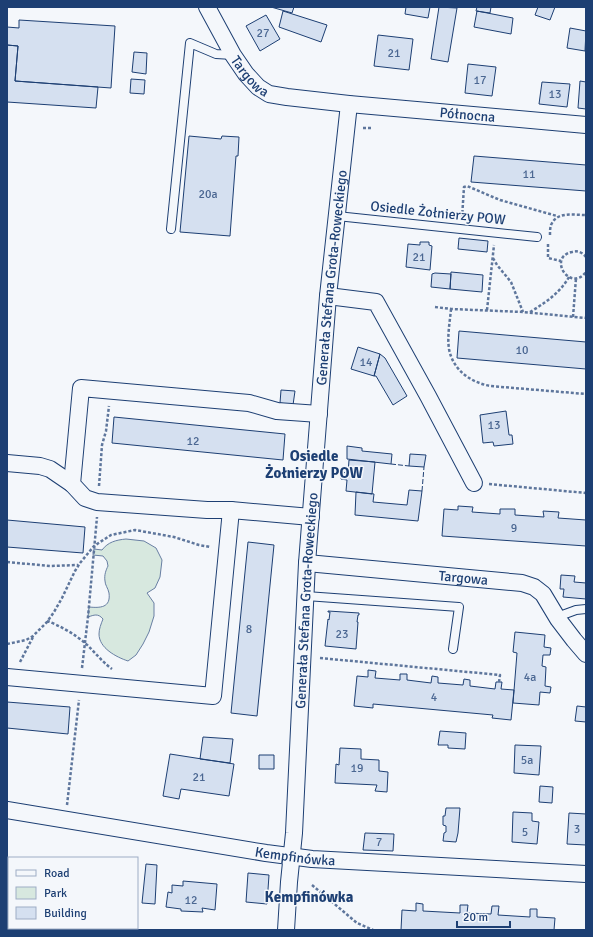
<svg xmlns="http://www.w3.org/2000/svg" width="593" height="937" viewBox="0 0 593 937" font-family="Signika,sans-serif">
<rect width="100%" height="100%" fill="#f4f7fb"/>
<path fill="#d7e8df" stroke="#687fa3" d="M126 539 144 541 156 548 162 560 160 577 155 588 147 593 154 603V616L149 632 143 644 136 655 128 661C116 657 99 648 99 634 99 629 101 624 103 619 98 613 94 615 88 617L89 607C100 608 111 608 109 593 108 588 105 585 105 581 104 575 106 570 108 566L107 561 103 556 93 555 94 549 102 550C108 542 116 540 126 539Z"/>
<path fill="#d5e0f0" stroke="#1d3f73" d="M271 7H294L292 13Z
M406 7H430L428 18 405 14Z
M439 7 457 8 448 62 431 59Z
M477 7H491L490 13 476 11Z
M538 7H555L550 20 535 15Z
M283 11 327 25 321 42 279 27Z
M477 11 513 18 511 34 474 27Z
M266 15 280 39 260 51 246 26Z
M19 20 115 26 111 88 15 81 18 46 7 45V27L19 28Z
M570 28 586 31 585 51 567 48Z
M378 35 413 39 409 70 374 66Z
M7 45 18 46 15 81 98 87 96 108 7 102Z
M134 52 147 53 146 74 132 72Z
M468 64 496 67 492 96 465 93Z
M131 79 145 80 144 94 130 93Z
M580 81 586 82V109L578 108Z
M542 82 570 84 567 107 539 104Z
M189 136 221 139 222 136 239 137 238 156H236L230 236 180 232Z
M474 156 586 165V191L471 182Z
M459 238 488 241 487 252 458 249Z
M420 242H429V245L432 246 430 270 406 267 408 244 420 245Z
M451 272 483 275 482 292 450 289Z
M435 273 451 274 450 289 431 287 432 274Z
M459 331 586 342V369L457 358Z
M358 347 380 354 374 376 351 369Z
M380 354 385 358 407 396 393 405 376 376H374Z
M281 390 295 391 293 405 280 403Z
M506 411 509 435H512L513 444 494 446 493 442 483 443 480 415Z
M114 417 285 434 283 460 112 443Z
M347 446 362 448V451L392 454 391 464 347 459Z
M410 454 426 455 424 467 409 466Z
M349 460 375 462 372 494 346 491 347 480 341 479 342 472 348 473Z
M409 490 422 491 418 521 355 515 356 492 374 494 373 502 407 505Z
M458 506 473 507 472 512 500 514V509H515V515L544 517 543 511 559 512 558 518 586 520V546L442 536 444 509 458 510Z
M7 520 85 527 83 553 7 547Z
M248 542 274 545 257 716 231 713Z
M561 575 575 576 574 582 586 583V599L563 597 564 589H560Z
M328 611 359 613V615H358L357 622H358L356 649 325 646 328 619 329 620 330 612H328Z
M515 632 545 635 544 647 551 648 550 655H543L542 666 546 667 545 686 551 687 550 693 540 692 539 705 513 703 517 653 513 652Z
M368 670 376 671 375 678 400 680V674H407V680L431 683 432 676 438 677V683L463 685 464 679 470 680V686L495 689 496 682H502L501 689 514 690 511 720 492 718 493 715 373 704V708L354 706 357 676 368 677Z
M7 702 70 707 68 734 7 728Z
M577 706 586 707V722L575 721Z
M440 731 466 733 465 749 448 748V745H438Z
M203 737 233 739 230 763 200 759Z
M515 745 541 746 539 775 514 773Z
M340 748 361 749V759L379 760V771L388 772 387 792 375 791 377 785 335 783 336 764 339 765Z
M170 754 234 764 229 796 181 789 179 799 163 796Z
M259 755H274V769H259Z
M540 786 553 787 552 803 539 802Z
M446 808H460L458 833 456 842 443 841 444 833 446 832V826L443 825V816H445Z
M513 812 532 813V821L539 822 537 844 512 842Z
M569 813 586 814V845L567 844Z
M365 833 394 834 393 851 363 850Z
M146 864 157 865 155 904 142 903Z
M248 873 269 875 267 904 246 902Z
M183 881 217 884 215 910 202 908 203 912 181 911V909L166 907 168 892 172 893V885L183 886Z
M7 884H9V926H7Z
M416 903 423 904V911L460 913V905H468L467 913 491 914 492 906H499L498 915 530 917V909H537V917L555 918 554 930H401L402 910 416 911Z"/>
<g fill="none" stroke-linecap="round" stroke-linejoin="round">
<defs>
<path id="service" d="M337 216 537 237
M171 229 190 43 216 54 233 55
M306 596 459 607 453 649
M557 617 576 610 586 609"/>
<g id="minor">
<path id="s1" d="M207 7 233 55 246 74 258 87 269 94 287 97 349 104 586 125"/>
<path d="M328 296 376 302 428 396 474 483"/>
<path d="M7 463 40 466 50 469 72 484"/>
<path d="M311 517 231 510H207L97 502 85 498 72 484 81 388 249 403 277 411 319 414"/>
<path id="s2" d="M307 563 522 583 534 587 543 594 558 619 574 640 586 654"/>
<path d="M7 677 213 696 231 510"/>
<path id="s3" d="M7 810 266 853 312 859 586 874"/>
<path id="s4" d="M286 930 289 882 294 833 307 563 328 296 349 104"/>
</g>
</defs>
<use href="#service" stroke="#1d3f73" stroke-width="10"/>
<use href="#minor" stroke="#1d3f73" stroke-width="18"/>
<path stroke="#5e769c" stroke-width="2.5" stroke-dasharray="3 2" stroke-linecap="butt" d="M363 128H373
M462 218 464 187 467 186 500 200 557 216
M550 235C550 232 550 228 551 225 557 211 573 215 586 215
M548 244V258L561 261
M586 257C583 253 578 250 572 252 547 257 570 293 586 272
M493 258 497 265 511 282 523 312
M435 307 451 309 523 312 586 318
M451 309C450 321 447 336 449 349 453 370 470 382 490 386L586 394
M487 310 494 245
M530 312C545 303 560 293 569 277
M573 317 576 278
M489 484 586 493
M99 486 102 445 106 431 109 406
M7 562 50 566 78 565
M47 621C59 625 76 635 85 643 95 652 101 661 112 669
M7 644 26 640 33 636 47 622 54 612 62 598 75 571 80 563 94 546 111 535 135 530 174 537 199 545 210 547
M320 658 500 675 499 682
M20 662 33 637
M82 668 88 617 97 517
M67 805 79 700
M312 885 357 923 373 930"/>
<use href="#service" stroke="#f4f7fb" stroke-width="8"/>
<use href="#minor" stroke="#f4f7fb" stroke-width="16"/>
<path stroke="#1d3f73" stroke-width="1" stroke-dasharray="5 2" stroke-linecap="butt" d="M391 464 409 466
M422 491 424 467"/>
</g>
<g text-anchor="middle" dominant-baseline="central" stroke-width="3" stroke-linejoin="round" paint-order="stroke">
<g font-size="12" fill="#4b6792">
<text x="263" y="33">27</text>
<text x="394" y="53">21</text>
<text x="480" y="80">17</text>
<text x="555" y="94">13</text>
<text x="529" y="174">11</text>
<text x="208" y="194">20a</text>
<text x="419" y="257">21</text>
<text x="522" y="350">10</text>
<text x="366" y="362">14</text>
<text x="494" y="425">13</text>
<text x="193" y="441">12</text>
<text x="514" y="528">9</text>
<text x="249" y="629">8</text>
<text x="342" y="634">23</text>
<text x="530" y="677">4a</text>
<text x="434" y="697">4</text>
<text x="527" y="760">5a</text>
<text x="357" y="768">19</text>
<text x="199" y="777">21</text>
<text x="577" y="829">3</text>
<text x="525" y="832">5</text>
<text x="379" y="842">7</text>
<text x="191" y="900">12</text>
</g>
<g font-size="14" fill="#1d3f73" stroke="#f4f7fb">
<text stroke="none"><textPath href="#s1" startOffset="82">Targowa</textPath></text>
<text stroke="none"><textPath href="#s1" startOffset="308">Północna</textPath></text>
<text transform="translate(438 213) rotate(6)">Osiedle Żołnierzy POW</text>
<text stroke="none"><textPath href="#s4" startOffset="654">Generała Stefana Grota-Roweckiego</textPath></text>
<text stroke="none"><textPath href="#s2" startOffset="157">Targowa</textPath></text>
<text stroke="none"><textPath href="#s4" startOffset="330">Generała Stefana Grota-Roweckiego</textPath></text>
<text stroke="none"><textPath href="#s3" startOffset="292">Kempfinówka</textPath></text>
</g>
<g font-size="15" font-weight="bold" fill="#1d3f73" stroke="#f4f7fb">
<text x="314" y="456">Osiedle<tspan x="314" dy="17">Żołnierzy POW</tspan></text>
<text x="309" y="897">Kempfinówka</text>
</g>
</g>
<rect width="593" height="937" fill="none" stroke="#1d3f73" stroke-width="16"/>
<rect x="8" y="857" width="130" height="72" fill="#f4f7fb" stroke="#9eadc5"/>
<rect x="16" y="870" width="20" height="6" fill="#f4f7fb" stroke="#9eadc5"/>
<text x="44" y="877" font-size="12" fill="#1d3f73">Road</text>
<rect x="16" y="887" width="20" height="12" fill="#d7e8df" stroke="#9eadc5"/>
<text x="44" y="897" font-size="12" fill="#1d3f73">Park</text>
<rect x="16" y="907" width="20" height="12" fill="#d5e0f0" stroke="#9eadc5"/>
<text x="44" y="917" font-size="12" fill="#1d3f73">Building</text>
<path d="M457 921v6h53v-6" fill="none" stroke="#1d3f73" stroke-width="2"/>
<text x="463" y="921" font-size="12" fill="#1d3f73" stroke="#f4f7fb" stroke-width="3" paint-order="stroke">20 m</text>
</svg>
